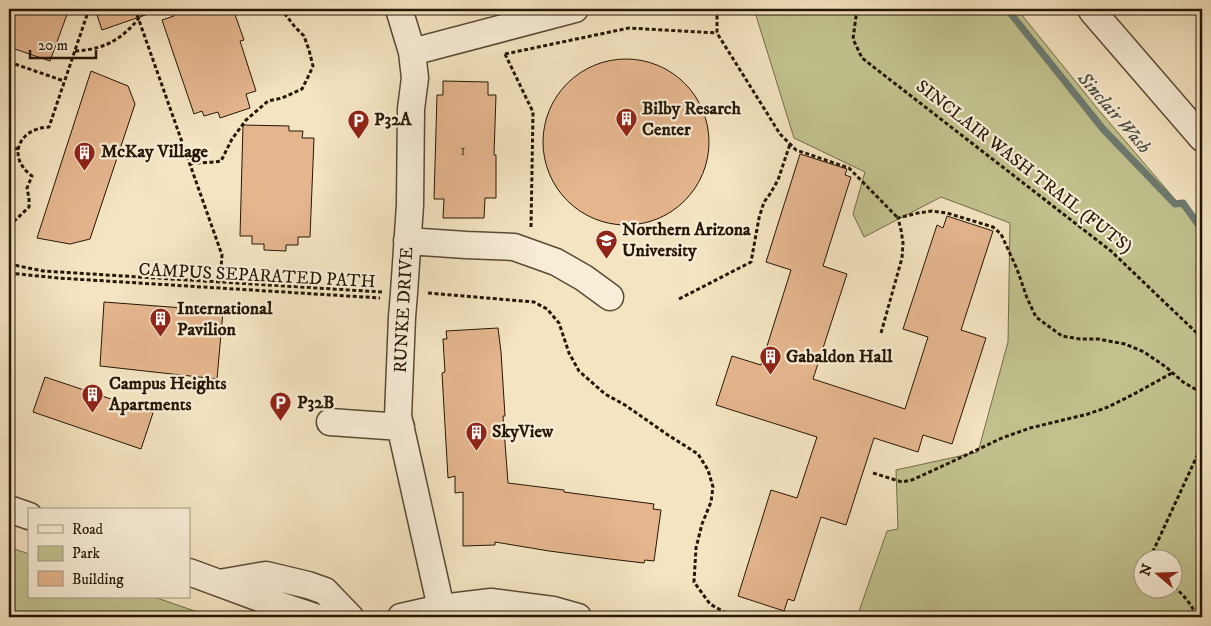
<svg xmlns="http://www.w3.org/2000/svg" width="1211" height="626" viewBox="0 0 1211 626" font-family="'IM FELL DW Pica',serif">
<rect width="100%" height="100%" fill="#f4e4c1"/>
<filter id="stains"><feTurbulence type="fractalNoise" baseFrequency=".004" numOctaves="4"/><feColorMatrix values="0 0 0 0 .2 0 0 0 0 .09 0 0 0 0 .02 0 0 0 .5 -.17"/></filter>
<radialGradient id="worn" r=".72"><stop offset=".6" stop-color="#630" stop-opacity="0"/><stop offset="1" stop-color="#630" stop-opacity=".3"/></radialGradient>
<path fill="#c1c28e" stroke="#736c4a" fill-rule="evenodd" d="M754 9H1017L1097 108 1202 231V608L1197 617H857L887 531 898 529 896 470 978 452 1008 342 1010 223 941 197 864 237 853 214 865 172 794 138ZM1144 558H1174V588H1144Z
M9 547 29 554V597H154L212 617H9Z"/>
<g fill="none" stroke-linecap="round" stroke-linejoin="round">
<path stroke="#6d7b71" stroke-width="7" d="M1007 9 1103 129 1175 204 1183 203 1202 230"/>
</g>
<path fill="#e5b68e" stroke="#251705" d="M9 9H69L50 61 9 47Z
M95 9H154V12L102 30Z
M172 9H233L244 40 240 41 256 91 246 94 250 108 220 118 218 112 204 116 202 111 194 114 162 20 174 16Z
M543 142a83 83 0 1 1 166 0a83 83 0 1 1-166 0Z
M91 71 128 86 135 104 90 239 70 244 37 238Z
M443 81 488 82V95H496L494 155H496V198H485L484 218H443L444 199H434L437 95H443Z
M243 125 289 126V131H303L302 138H314L310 237H298V245H286V251L264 250V244H252V236H240Z
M800 154 847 169 845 175 851 177 823 266 847 274 813 379 905 409 928 337 903 329 937 225 943 228 947 216 993 231 961 330 986 338 952 444 923 435 918 452 874 438 846 525 821 517 794 601 788 599 784 611 738 596 771 490 797 498 817 437 716 405 732 356 761 365 791 270 766 262Z
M104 302 223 311 217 379 100 366Z
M498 328 501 352 505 416H503L508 483 564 490V492L654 504 653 509 661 510 654 561 645 560 644 563 610 559 549 551 495 542V545L463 546V492L455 493V476L448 478 442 373 445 372 443 339H447L446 331Z
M45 377 153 413 141 449 33 412Z"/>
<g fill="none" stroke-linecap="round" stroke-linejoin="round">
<defs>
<path id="minor" d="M399 9 412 52 415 78 411 109 410 205 404 293 402 317 398 416 441 608
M1091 9 1093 12 1202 138
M412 52 575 9
M407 241 466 245 514 247 556 262 584 278 610 297
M330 422 401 427
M9 509 29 516
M189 572 273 603 315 617
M219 583 266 575 308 585 325 591 350 617
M401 617 441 608 491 602 553 610 578 617"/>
</defs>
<use href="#minor" stroke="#594a34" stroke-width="29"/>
<path stroke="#251705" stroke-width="3" stroke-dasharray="4 2.5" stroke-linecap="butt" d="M135 9 222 255 220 282
M717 9V33L780 134 796 150 849 168 898 218
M857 9 853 39 862 58 1111 251 1202 338
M75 51C110 49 126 36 146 9
M505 54 629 28 717 33
M505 54 533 112 531 227
M9 62 64 81
M9 146 18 149
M190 164C200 162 211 163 221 161L232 139 246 120 268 101 282 98 302 89 309 75 313 66 309 50 304 36 295 27 285 14 283 9
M9 226 29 207V198L27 188 32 176C6 157 19 128 49 127L89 9
M9 264 43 271 382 292
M9 273 58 278 380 298
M428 293 534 302 547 309 559 323 569 353 579 371 605 394 625 405 668 435 698 454 708 470 713 487 711 502 702 524 696 548 694 582 710 604 733 617
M679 299 751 262 759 218 764 202 770 194 778 180 790 144
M881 333 902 258 903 243 901 230 898 218 918 213 932 211 947 213 993 227 1001 234 1017 269 1027 298 1036 317 1062 336 1080 339H1098L1125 344 1144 352 1166 367 1183 382 1202 393
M873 473 902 482 912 480 947 464 1002 438 1030 428 1088 414 1108 407 1134 394 1172 373
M1150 558 1202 445
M1174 587C1184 595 1192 605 1197 617"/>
<use href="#minor" stroke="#f8edd7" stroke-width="26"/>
</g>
<defs>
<symbol id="building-pin" viewBox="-11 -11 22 30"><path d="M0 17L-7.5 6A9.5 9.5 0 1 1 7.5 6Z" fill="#8f2418" stroke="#f8edd7"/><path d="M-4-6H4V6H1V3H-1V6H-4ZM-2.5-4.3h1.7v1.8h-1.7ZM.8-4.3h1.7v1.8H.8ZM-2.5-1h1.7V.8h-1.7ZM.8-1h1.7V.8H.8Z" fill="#fff"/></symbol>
<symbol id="parking-pin" viewBox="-11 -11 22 30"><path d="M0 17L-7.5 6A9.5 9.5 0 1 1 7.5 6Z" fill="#8f2418" stroke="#f8edd7"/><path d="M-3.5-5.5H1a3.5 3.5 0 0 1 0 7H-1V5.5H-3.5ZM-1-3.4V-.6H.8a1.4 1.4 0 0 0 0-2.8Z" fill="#fff"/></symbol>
<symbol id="university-pin" viewBox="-11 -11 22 30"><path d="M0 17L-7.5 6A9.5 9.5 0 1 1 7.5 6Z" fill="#8f2418" stroke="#f8edd7"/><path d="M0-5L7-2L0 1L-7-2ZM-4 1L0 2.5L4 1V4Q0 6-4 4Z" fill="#fff"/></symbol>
</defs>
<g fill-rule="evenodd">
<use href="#building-pin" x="614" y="106" width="25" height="34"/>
<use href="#parking-pin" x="346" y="108" width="25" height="34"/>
<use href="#building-pin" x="72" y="140" width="25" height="34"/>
<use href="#university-pin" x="594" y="228" width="25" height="34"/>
<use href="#building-pin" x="148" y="306" width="25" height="34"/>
<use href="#building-pin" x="758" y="344" width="25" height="34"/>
<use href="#building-pin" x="80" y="382" width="25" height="34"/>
<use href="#parking-pin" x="268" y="390" width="25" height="34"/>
<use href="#building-pin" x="464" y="420" width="25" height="34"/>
</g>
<g text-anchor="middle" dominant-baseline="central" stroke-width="4.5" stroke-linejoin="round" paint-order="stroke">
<g font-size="15" fill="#553f27">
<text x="463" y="150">1</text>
</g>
<g font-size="18" font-weight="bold" fill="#251705" stroke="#f8edd7" text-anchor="start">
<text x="642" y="109">Bilby Resarch<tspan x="642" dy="21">Center</tspan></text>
<text x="374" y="120">P32A</text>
<text x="101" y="152">McKay Village</text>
<text x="622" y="230">Northern Arizona<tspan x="622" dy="21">University</tspan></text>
<text x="177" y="309">International<tspan x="177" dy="21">Pavilion</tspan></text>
<text x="786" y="357">Gabaldon Hall</text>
<text x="109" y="384">Campus Heights<tspan x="109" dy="21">Apartments</tspan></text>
<text x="297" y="403">P32B</text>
<text x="492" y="432">SkyView</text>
</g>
<g font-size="18" fill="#251705" stroke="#f8edd7">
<text transform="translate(1024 167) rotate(38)">SINCLAIR WASH TRAIL (FUTS)</text>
<text transform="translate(257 276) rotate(3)">CAMPUS SEPARATED PATH</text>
<text transform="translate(404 310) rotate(-87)">RUNKE DRIVE</text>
</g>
<g font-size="19" font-style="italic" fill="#4f5144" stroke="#f8edd7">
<text transform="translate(1114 113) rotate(49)">Sinclair Wash</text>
</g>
</g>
<rect width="1211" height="626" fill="none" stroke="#f4e4c1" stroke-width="30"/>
<rect x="10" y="10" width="1191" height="606" fill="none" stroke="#251705" stroke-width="2.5"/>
<rect x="15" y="15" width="1181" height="596" fill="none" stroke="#251705"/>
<rect x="28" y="508" width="162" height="90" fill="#f8edd7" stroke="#a49783"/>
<rect x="38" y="525" width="25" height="8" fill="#f8edd7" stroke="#a49783"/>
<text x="72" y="534" font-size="15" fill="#251705">Road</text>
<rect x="38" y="546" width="25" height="15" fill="#c1c28e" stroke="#a49783"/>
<text x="72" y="558" font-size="15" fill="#251705">Park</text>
<rect x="38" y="571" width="25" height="15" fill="#e5b68e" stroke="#a49783"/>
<text x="72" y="584" font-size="15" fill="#251705">Building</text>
<g transform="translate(1158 574) rotate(289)"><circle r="24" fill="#f8edd7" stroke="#a49783"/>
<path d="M0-4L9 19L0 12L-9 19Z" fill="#8f2418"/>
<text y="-8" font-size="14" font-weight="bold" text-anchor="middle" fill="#251705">N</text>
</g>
<path d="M30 50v8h66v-8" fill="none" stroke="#251705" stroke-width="2.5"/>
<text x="38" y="50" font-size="15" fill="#251705" stroke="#f8edd7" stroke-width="4" paint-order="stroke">20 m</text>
<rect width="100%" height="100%" filter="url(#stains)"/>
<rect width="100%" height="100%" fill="url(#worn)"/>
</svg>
